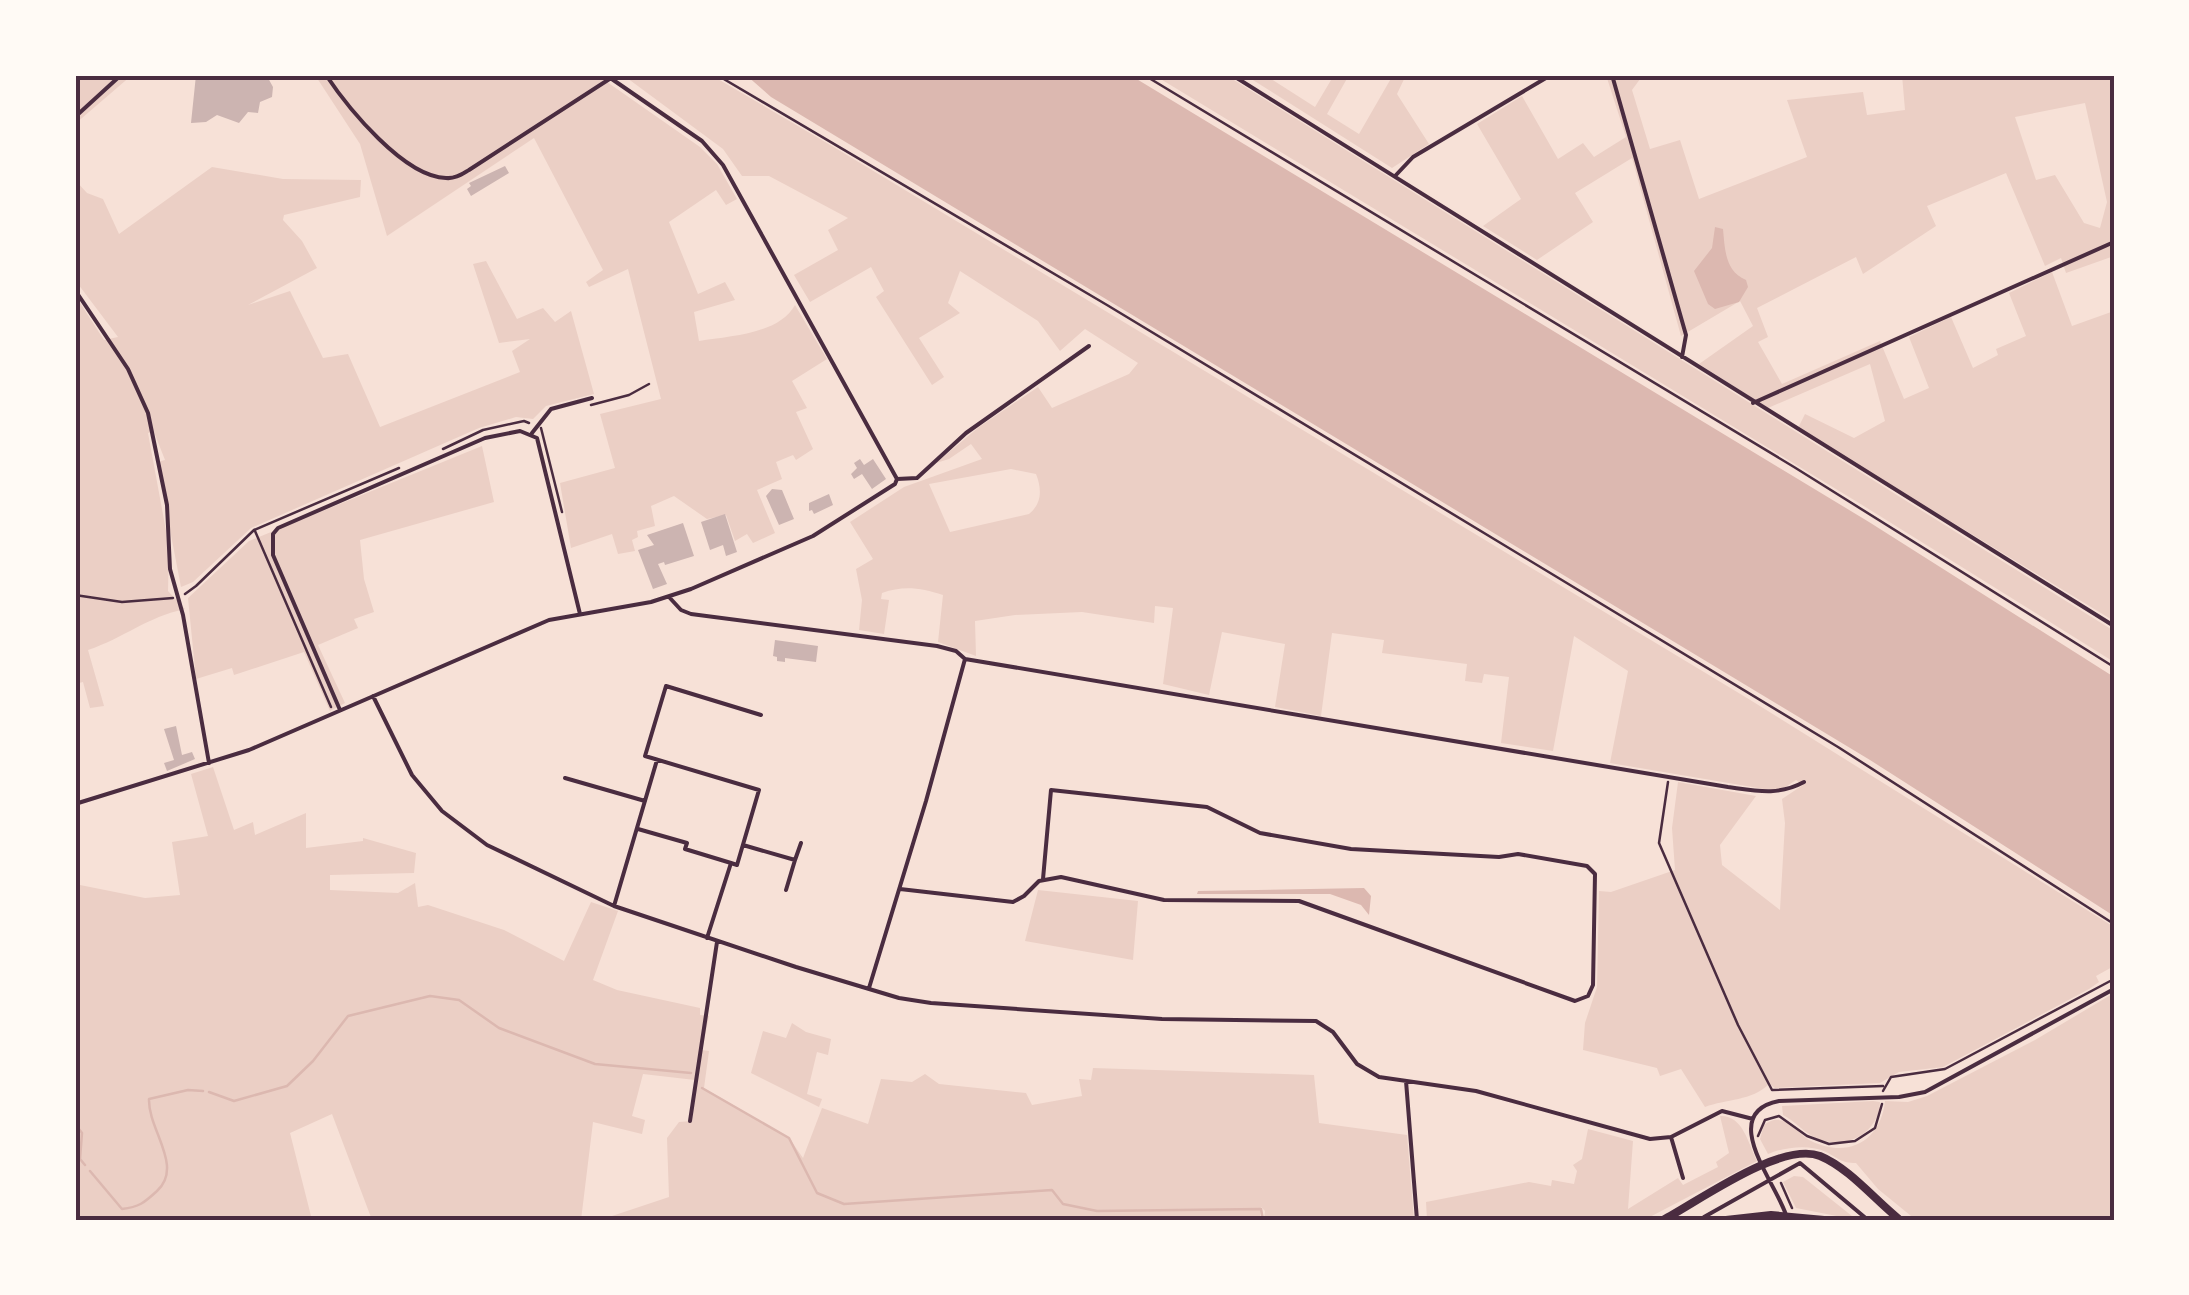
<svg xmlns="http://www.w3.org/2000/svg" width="2189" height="1295" viewBox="0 0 2189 1295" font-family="Jost,sans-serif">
<rect width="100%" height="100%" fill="#f7e1d7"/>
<path fill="#ebcfc5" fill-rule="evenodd" d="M75 75H132L75 124Z
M315 75H597L700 147 717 164 737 199 726 205 716 190 669 222 698 294 725 282 735 300 694 312 699 341C731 336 779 334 795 305L827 359 792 381 807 408 796 412 813 449 796 460 793 455 776 462 782 479 757 490 775 533 753 543 747 534 735 541 726 515 707 519 674 496 651 506 655 526 637 531 638 537 632 540 635 551 618 554 612 534 571 548 560 483 615 468 600 414 661 399 628 269 589 287 586 282 603 270 534 138 387 236 360 144Z
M623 75H711L832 146 1747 698 2114 927V966L2096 976 2099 982 2089 989 1943 1067 1899 1072 1880 1083 1775 1088 1769 1084C1752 1101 1726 1099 1705 1107L1681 1069 1660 1076 1657 1068 1583 1050 1585 1023 1597 987 1599 891 1611 892 1675 870 1672 828 1678 782 1756 796 1720 845 1722 865 1780 910 1785 823 1782 799 1803 785 1796 780 1781 790H1770L1610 763 1628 671 1574 636 1553 751 1501 743 1509 677 1484 674 1482 683 1465 681 1467 664 1382 653 1384 640 1332 633 1321 716 1275 707 1285 644 1222 632 1209 695 1163 684 1173 608 1155 606 1154 623 1082 612 1015 615 975 621 976 656 938 642 943 595C921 588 904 585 882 593L881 599 889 600 884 634 859 630 862 600 856 569 873 559 850 522 904 487 982 459 971 444 949 459 936 463 979 427 1038 387 1052 408 1129 374 1138 363 1085 329 1060 351 1038 321 960 271 948 303 960 313 919 338 944 377 932 385 876 297 884 291 871 267 810 302 794 275 838 250 828 230 848 218 769 176H742L723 149ZM1011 469 1036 474C1042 489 1042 504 1029 514L950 532 929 484Z
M1154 75H1226L2114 631V662L1859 503Z
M1245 75H1265L1315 107 1334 75H1349L1327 114 1359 134 1393 75H1406L1397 94 1429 144 1392 168Z
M1606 75H1643L1632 90 1650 149 1680 140 1699 199 1807 157 1787 100 1863 92 1867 115 1905 110 1902 75H2114V256L2066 273 2061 258 2045 266 2006 173 1927 206 1936 226 1863 274 1856 257 1757 308 1768 337 1758 342 1782 384 1880 341 1904 399 1929 388 1909 337 1951 317 1973 368 1998 355 1996 349 2026 336 2009 293 2052 272 2072 326 2114 311V621L1798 428 1805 414 1854 438 1885 421 1870 364 1768 408 1699 364 1753 326 1740 301 1681 336 1632 158 1575 193 1593 222 1537 260 1483 226 1521 199 1477 124 1522 96 1558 159 1583 143 1594 157 1626 137ZM2085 103 2107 202 2100 228 2084 223 2055 175 2036 180 2015 117Z
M212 167 283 179 361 180 360 197 284 215 283 220 302 241 317 268 248 305 290 291 323 358 348 354 380 427 520 372 512 351 530 339 499 343 473 264 486 261 517 319 543 308 555 322 571 311 594 394 546 406 533 419 516 417 479 428 251 528 193 582 181 587 157 462 165 460 154 432 148 433 169 547 168 591 185 609C147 617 124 638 88 650L104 706 90 708 83 682 75 684V295L104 340 118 337 75 280V180L87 193 103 199 119 234Z
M482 446 494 502 360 540 364 579 374 612 354 619 358 628 318 645 345 703 330 711 304 652 234 675 232 668 196 679 188 598 249 541Z
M213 767 234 830 253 822 255 835 306 813V848L363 841V838L416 853 414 873 330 875V890L398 893 415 883 418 907 428 905 504 930 564 961 591 902 618 911 593 980 617 990 700 1008V1015L709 1016 702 1050 709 1051 704 1088 789 1138 803 1158 822 1108 868 1124 881 1079 912 1082 925 1074 939 1084 1026 1093 1032 1105 1082 1096 1079 1079 1091 1080 1093 1068 1314 1075 1319 1123 1407 1135 1414 1220H1264L1265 1211 1261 1207 1260 1220H600L669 1197 667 1138 679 1122 692 1121 695 1080 643 1074 632 1116 645 1120 642 1134 593 1122 581 1220H372L332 1114 290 1133 312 1220H75V884L145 898 180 895 172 842 208 836 191 774Z
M1038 890 1138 901 1133 960 1025 941Z
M2114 993V1220H1916L1878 1189 1856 1163C1841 1163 1838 1158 1826 1152 1810 1144 1784 1147 1768 1154L1760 1139 1764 1125C1771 1120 1777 1118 1786 1122 1795 1126 1801 1136 1811 1141 1848 1159 1881 1141 1885 1101L1908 1102 1927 1096 2035 1040Z
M792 1023 806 1032 831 1039 828 1055 817 1052 807 1094 822 1099 819 1107 751 1073 763 1031 786 1038Z
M1873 1101 1880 1102C1879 1134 1844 1151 1816 1138 1803 1132 1795 1121 1783 1115L1782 1106Z
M1720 1116C1743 1115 1748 1143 1757 1161L1644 1220H1427L1426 1202 1529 1182 1551 1186 1552 1180 1574 1184 1577 1171 1573 1165 1582 1159 1588 1129 1633 1141 1628 1209 1678 1178 1683 1185 1718 1167 1716 1162 1729 1153Z
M1794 1176 1803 1177 1857 1220 1796 1208 1783 1182Z"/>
<path fill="#dcb8b0" d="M746 75H1130L1869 522 2114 677V916L1870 760 771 97Z
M1715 227 1723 229C1725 250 1725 271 1746 280L1748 287 1739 302 1715 309 1708 304 1694 271 1712 248Z
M1364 888 1371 896 1369 915 1361 905 1330 894H1197L1198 891Z"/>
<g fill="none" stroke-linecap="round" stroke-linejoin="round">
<path stroke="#dcb8b0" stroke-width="2.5" d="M702 1088 789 1138 817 1193 844 1204 1052 1190 1063 1204 1097 1211 1261 1209 1263 1220
M209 1092 234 1101 287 1086 313 1061 348 1016 430 996 459 1000 499 1028 595 1064 691 1073
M75 1124 82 1133 80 1159 85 1165
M90 1171 122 1209C139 1207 144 1203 157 1191 184 1166 148 1130 149 1099L188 1090 203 1091"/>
</g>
<path fill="#ccb4b1" d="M196 75H257V80L268 78 273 87 272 97 260 102 258 113 248 112 239 123 217 115 206 122 191 123Z
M505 166 509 173 471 196 467 189 471 186 469 183Z
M860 459 864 465 873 459 886 479 872 489 862 474 854 479 851 474 857 468 854 463Z
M772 489 782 490 794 519 779 525 766 496Z
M829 494 833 505 814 514 812 510 809 511V503Z
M725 514 737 552 726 556 723 545 710 550 701 522Z
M683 523 694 556 665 565 664 562 658 564 667 584 653 589 638 550 654 545 647 535Z
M775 640 818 646 816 662 785 658V662L777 661V657L773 656Z
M176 726 182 755 192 752 195 759 167 771 164 763 174 760 164 729Z"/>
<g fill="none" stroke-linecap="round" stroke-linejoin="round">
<path stroke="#4a2c40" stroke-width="2.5" d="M591 405 629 395 649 384
M541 428 562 512
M443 449 483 430 524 421 529 423
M255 531 331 707
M185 594 196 586 254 530 399 468
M75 595 122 602 173 598
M1668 782 1659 843 1738 1025 1772 1090 1883 1086
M1883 1091 1891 1077 1945 1069 2114 979
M1758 1136 1765 1120 1779 1116 1807 1136 1829 1144 1855 1141 1875 1128 1882 1104
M1781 1183 1792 1208"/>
<path stroke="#4a2c40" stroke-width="2.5" d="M717 75 1107 305 1838 747 2114 924
M1144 75 1794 467 2114 667"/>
<path stroke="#4a2c40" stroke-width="4" d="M326 75C348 108 404 177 446 178 455 179 462 174 469 170L611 78
M606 75 702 141 723 165 897 479
M1232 75 2114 626
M1612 75 1686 335 1682 357
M75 117 121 75
M1396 175 1413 157 1551 75
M75 290 128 369 148 413 167 505 170 569 183 615 209 763
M1753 403 2114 242
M532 433 551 409 592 398
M669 597 681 610 691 614 937 646 956 651 965 659 1728 787C1757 791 1778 796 1804 782
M373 696 412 775 442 811 487 845 614 906 796 967 899 998 931 1003 1162 1019 1316 1021 1333 1032 1357 1064 1379 1077 1476 1091 1650 1139 1671 1137 1722 1111 1753 1119
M340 710 273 555V534L278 528 485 438 520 431 537 438 580 614
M565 778 645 801
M75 804 249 750 549 620 651 602 691 589 813 536 895 484 897 479 917 478 966 433 1089 346
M638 829 687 843 685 849 731 863
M743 845 795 860 786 890
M795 860 801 843
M900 889 1013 902 1024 896 1039 881 1061 877 1164 900 1299 901 1575 1001 1588 996 1593 985 1595 874 1587 866 1518 854 1499 857 1351 849 1260 833 1207 807 1051 790 1043 879
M614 906 657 760
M707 938 731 863 737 865 759 790 645 756 666 686 761 715
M869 988 926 801 965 659
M1406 1081 1417 1220
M690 1121 717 942
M1671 1137 1683 1178
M1786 1215C1776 1183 1717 1113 1779 1101L1899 1097 1925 1092 2114 989
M1704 1217 1800 1163 1868 1220"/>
<path stroke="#4a2c40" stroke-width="8" d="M1663 1220C1699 1201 1781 1141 1820 1156 1849 1168 1875 1200 1900 1220
M1726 1220 1771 1215 1824 1220"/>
</g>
<rect width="2189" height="1295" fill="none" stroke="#fffaf5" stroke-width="155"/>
<rect x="78" y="78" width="2034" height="1140" fill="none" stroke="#4a2c40" stroke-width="4"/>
</svg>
